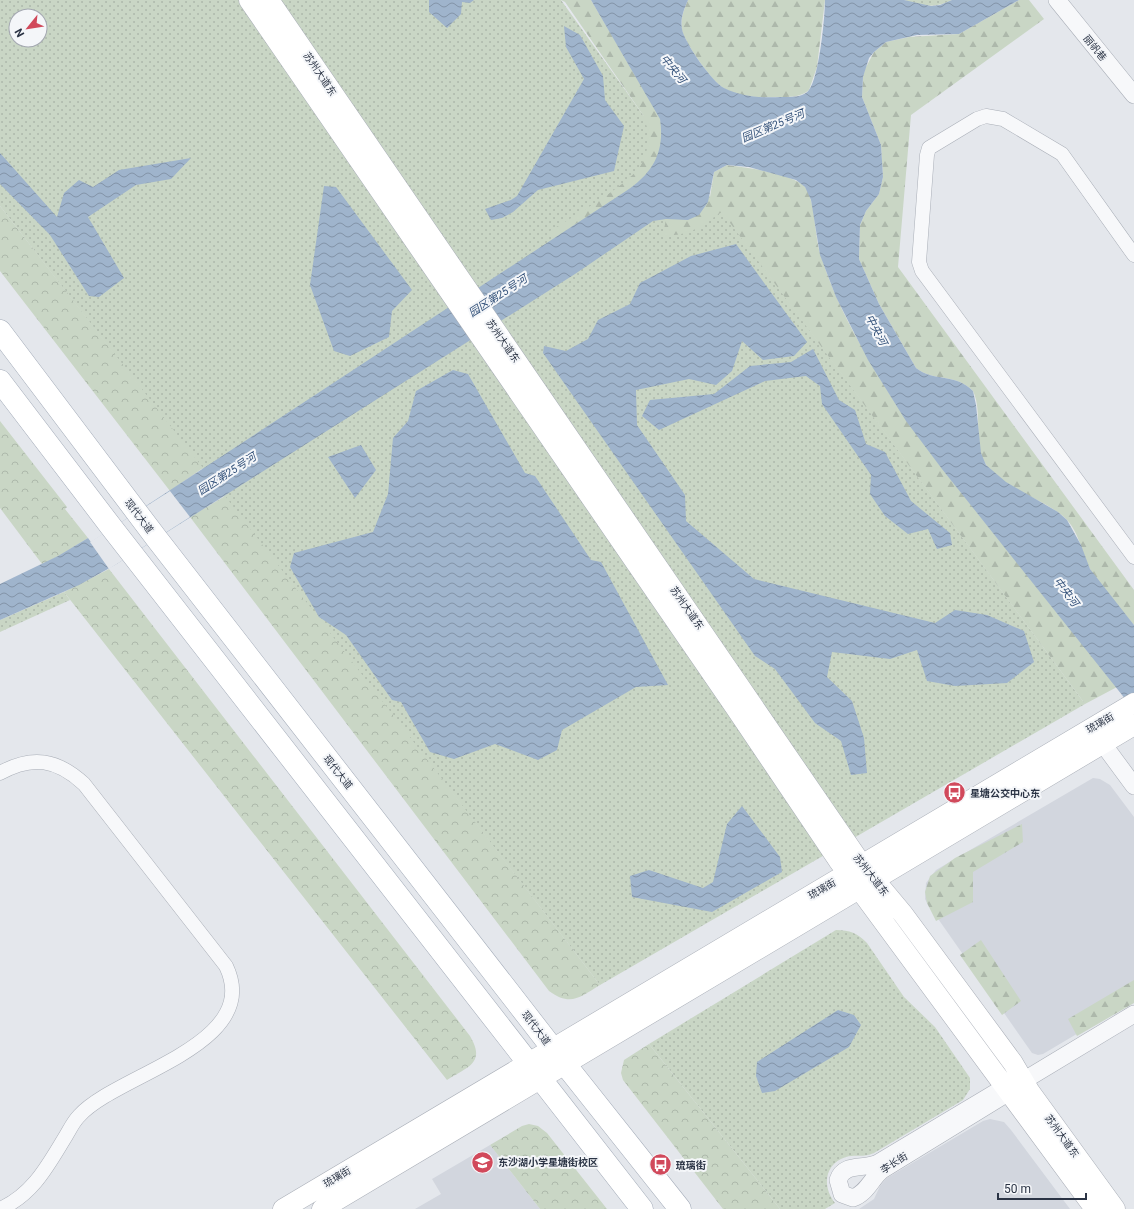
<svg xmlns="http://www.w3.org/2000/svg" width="1134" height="1209" viewBox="0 0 1134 1209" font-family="Roboto,'Noto Sans SC',sans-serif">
<defs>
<pattern id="grass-dots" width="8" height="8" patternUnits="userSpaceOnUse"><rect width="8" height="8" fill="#c9d6c5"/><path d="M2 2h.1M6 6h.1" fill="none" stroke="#adb8ab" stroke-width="1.8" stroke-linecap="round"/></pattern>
<pattern id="forest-firs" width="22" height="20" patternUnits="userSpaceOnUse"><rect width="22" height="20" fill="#c9d6c5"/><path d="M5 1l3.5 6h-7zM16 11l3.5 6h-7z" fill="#adb8ab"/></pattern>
<pattern id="park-crowns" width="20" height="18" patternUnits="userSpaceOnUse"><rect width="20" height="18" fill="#c9d6c5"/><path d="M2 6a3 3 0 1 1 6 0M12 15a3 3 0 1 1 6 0" fill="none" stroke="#adb8ab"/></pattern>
<pattern id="water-waves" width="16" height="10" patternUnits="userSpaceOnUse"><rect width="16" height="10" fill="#9fb4cc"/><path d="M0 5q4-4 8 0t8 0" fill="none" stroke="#8293a7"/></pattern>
</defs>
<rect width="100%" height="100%" fill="#e4e7ec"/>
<path fill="#d2d6de" d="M1093 778 1100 779 1110 785 1134 817V1000L1043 1054 1038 1055 1032 1053 927 903 925 899 926 883 936 870Z
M990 1119 1004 1122 1011 1130 1070 1209H852H859L874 1199 880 1186 887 1178 983 1121Z
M490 1145 540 1209H415L441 1194 432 1179Z"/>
<path fill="url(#grass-dots)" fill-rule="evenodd" d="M0 0H561L643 115 722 211 1085 704 600 985 0 206ZM16 16H40V40H16Z
M904 0H952C936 9 920 6 904 0Z
M64 592 70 600 0 632V620Z
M836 930C850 930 857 933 867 943L904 997 935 1027 970 1078V1089L963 1100 874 1153C863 1158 856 1154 846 1157 824 1164 822 1187 835 1203L825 1209H780L649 1044Z"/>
<path fill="url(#forest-firs)" d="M561 0H591L659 115C667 138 657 166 641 181L553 239 550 231C570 219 630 184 641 165 650 149 650 131 643 115L565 2Z
M688 0H825L817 67 809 90C800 98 787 97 776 97 759 98 737 97 722 87 711 80 685 43 682 30 680 20 684 9 688 0Z
M1019 0H1029L1044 19 911 115 898 267 1134 590V625C1121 609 1098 585 1089 567 1081 551 1079 531 1065 518 1045 499 999 488 985 463 973 444 983 412 973 391 956 373 933 382 916 368L879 304 859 259 860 225 866 211 879 194 883 177 881 145 862 97 863 77 865 69 874 52 886 42 909 37 959 34Z
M727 165C744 167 794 174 805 187 816 202 814 236 821 256 832 292 849 325 868 358 903 421 948 476 993 532 1034 584 1075 635 1117 687L1085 704 722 212C701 225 691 237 663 235L666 219 688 220 710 197 714 172Z
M1022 824 1023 842 973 872V902L936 921 927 903 925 892 930 876 955 858Z
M981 940 1021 1001 1002 1015 960 955Z
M1134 980V1003L1077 1036 1068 1019Z"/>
<path fill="url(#park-crowns)" d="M0 206 203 468 170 491 0 271Z
M0 421 67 507 65 509 88 538 59 556 42 564 0 508Z
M225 496 600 985C580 997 571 1007 549 991L190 517Z
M109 569 470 1036C486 1063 468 1067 447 1080L64 592Z
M649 1044 780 1209H723L623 1080 621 1073 624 1060Z
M529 1124 538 1126 547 1133 607 1209H540L490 1145 522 1126Z"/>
<path fill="url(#water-waves)" d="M429 0H474L470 3 462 2 461 14 447 28 429 12Z
M591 0H688C684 9 680 19 682 29 684 42 712 82 724 88 742 97 761 98 781 97 790 97 803 98 809 90 819 77 825 18 825 0H904L931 6 940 5 952 0H1019L959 34 917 35 886 42 874 52 869 58 863 77 862 97 881 145 883 177 879 194 866 211 860 225 859 259 879 304 916 368C933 382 956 373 973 391L976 405 981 453 986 465 1006 482 1058 512 1067 520 1081 545 1090 569 1134 625V710L942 469 906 421 868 360 836 297 820 255 811 200 805 187 796 180 749 167 727 165 714 172 708 202 699 215 688 220 666 219 653 221 575 274 115 565 79 585 0 620V584L58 556 88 538 91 542 626 191C653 173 665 152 660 119Z
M564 26 580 35 603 76 605 100 624 126 614 171 538 190 513 212 502 218 491 220 485 209 511 200 517 196 584 79 566 47Z
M0 153 57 217 64 193 79 180 93 187 119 170 191 158 171 179 136 185 88 217 124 278 99 297 89 296 50 235 0 184Z
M324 186 336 187 412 290 392 311 389 337 350 356 334 351 310 285Z
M736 244 807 342 794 356 763 360 742 341 732 371 716 385 689 379 636 390 637 425 685 495 686 521 754 579 935 623 955 610 987 615 1024 631 1034 662 1007 683 955 686 927 681 917 650 890 659 832 652 827 677 852 701 864 738 867 773 851 775 841 741 815 723 775 669 755 656 543 353 544 346 566 351 588 339 598 320 630 304 640 283 691 256Z
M813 349 839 400 855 410 866 444 885 452 911 501 950 533 952 545 937 549 928 529 908 534 885 516 870 494 871 475 822 404 820 386 806 376 765 381 659 430 642 416 650 400 714 394 750 366 791 362Z
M453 370 468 374 525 473 535 476 591 560 601 562 668 685 636 687 562 730 557 750 538 760 495 744 454 759 430 752 401 702 392 700 346 635 319 617 290 567 294 553 373 532 388 494 393 438 408 421 416 391Z
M361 445 376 470 355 498 328 457Z
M742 806 780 857 782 872 712 912 632 897 630 876 649 870 703 888 713 882 727 824Z
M838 1010 854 1015 861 1025 849 1047 775 1091 762 1093 756 1076 757 1062Z"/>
<path fill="#e4e7ec" d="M170 491 190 517 109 569 90 542Z"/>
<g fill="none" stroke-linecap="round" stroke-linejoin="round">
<defs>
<path id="minor" d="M1134 255 1062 154 1003 119 986 116 977 119 929 148 927 155 919 262 922 271 1134 557
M0 773C32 755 57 759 84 784L226 966C264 1045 116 1074 79 1116 73 1122 69 1131 64 1139 47 1167 32 1195 0 1209"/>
<path id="tertiary" d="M1057 0 1134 95
M1095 733 1134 786
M1023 1081 1134 1014
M1005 1087 878 1163C864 1170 844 1162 838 1180L842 1194 853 1198C867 1193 871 1179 882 1170L1009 1092"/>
<path id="secondary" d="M249 0 735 707 838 860 1095 1209
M269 0 862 865 903 914 1013 1063 1030 1092 1115 1209
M283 1209 1134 703
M322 1209 1134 725"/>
<path id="primary" d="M0 331 157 539 553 1049 680 1209
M0 381 112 528 642 1209"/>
</defs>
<use href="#minor" stroke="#a9aeb7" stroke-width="15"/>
<use href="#tertiary" stroke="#a9aeb7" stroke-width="18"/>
<use href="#secondary" stroke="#a9aeb7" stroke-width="21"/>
<use href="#primary" stroke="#a3abb8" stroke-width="23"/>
<use href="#minor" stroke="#f7f8fa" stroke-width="14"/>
<use href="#tertiary" stroke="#f7f8fa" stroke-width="17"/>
<use href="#secondary" stroke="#fff" stroke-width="20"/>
<use href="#primary" stroke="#fff" stroke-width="22"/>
</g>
<defs>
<symbol id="bus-disc" viewBox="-11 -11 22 22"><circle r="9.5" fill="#d1495b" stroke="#f4f6f9"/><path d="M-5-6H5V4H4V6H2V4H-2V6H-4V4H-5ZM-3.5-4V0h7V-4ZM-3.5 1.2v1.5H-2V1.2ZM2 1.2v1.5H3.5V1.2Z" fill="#fff"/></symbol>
<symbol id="school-disc" viewBox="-11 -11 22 22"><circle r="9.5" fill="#d1495b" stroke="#f4f6f9"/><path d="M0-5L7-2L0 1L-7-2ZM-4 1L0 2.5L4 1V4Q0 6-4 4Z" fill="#fff"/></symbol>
</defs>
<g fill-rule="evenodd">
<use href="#bus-disc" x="942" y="780" width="25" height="25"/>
<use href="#school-disc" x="470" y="1150" width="25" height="25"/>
<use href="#bus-disc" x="648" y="1152" width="25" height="25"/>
</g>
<g text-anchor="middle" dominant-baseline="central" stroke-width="4" stroke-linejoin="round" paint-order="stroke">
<g font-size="10" fill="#2b3445" stroke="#f4f6f9">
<text transform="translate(1095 48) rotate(51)">丽帆巷</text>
<text transform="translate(320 74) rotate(56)">苏州大道东</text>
<text transform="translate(503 341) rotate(55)">苏州大道东</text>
<text transform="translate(139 516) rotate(53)">现代大道</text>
<text transform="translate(687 608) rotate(55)">苏州大道东</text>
<text transform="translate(1100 723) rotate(-30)">琉璃街</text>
<text transform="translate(338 772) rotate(52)">现代大道</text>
<text transform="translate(871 875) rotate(52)">苏州大道东</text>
<text transform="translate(822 889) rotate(-30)">琉璃街</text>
<text transform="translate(536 1028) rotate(53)">现代大道</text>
<text transform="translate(1062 1136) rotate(54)">苏州大道东</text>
<text transform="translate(894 1163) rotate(-32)">李长街</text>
<text transform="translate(337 1177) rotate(-31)">琉璃街</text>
</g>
<g font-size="10" font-weight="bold" fill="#2b3445" stroke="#f4f6f9" text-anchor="start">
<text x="970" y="793">星塘公交中心东</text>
<text x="498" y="1162">东沙湖小学星塘街校区</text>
<text x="676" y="1165">琉璃街</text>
</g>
<g font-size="11" font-style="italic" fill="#34527a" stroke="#f4f6f9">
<text transform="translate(673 69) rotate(51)">中央河</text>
<text transform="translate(773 126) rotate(-23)">园区第25号河</text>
<text transform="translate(498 296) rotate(-33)">园区第25号河</text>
<text transform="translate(876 330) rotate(62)">中央河</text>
<text transform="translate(227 474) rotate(-33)">园区第25号河</text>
<text transform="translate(1066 592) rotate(53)">中央河</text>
</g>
</g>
<g transform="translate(28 28) rotate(240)"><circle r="19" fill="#f4f6f9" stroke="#a4a8b1"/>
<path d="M0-3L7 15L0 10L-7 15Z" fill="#d1495b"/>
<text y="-6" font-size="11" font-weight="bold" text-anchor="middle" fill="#2b3445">N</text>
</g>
<path d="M998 1193v6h88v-6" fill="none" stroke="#2b3445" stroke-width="2"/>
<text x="1004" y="1193" font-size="12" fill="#2b3445" stroke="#f4f6f9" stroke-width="3" paint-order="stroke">50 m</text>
</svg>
